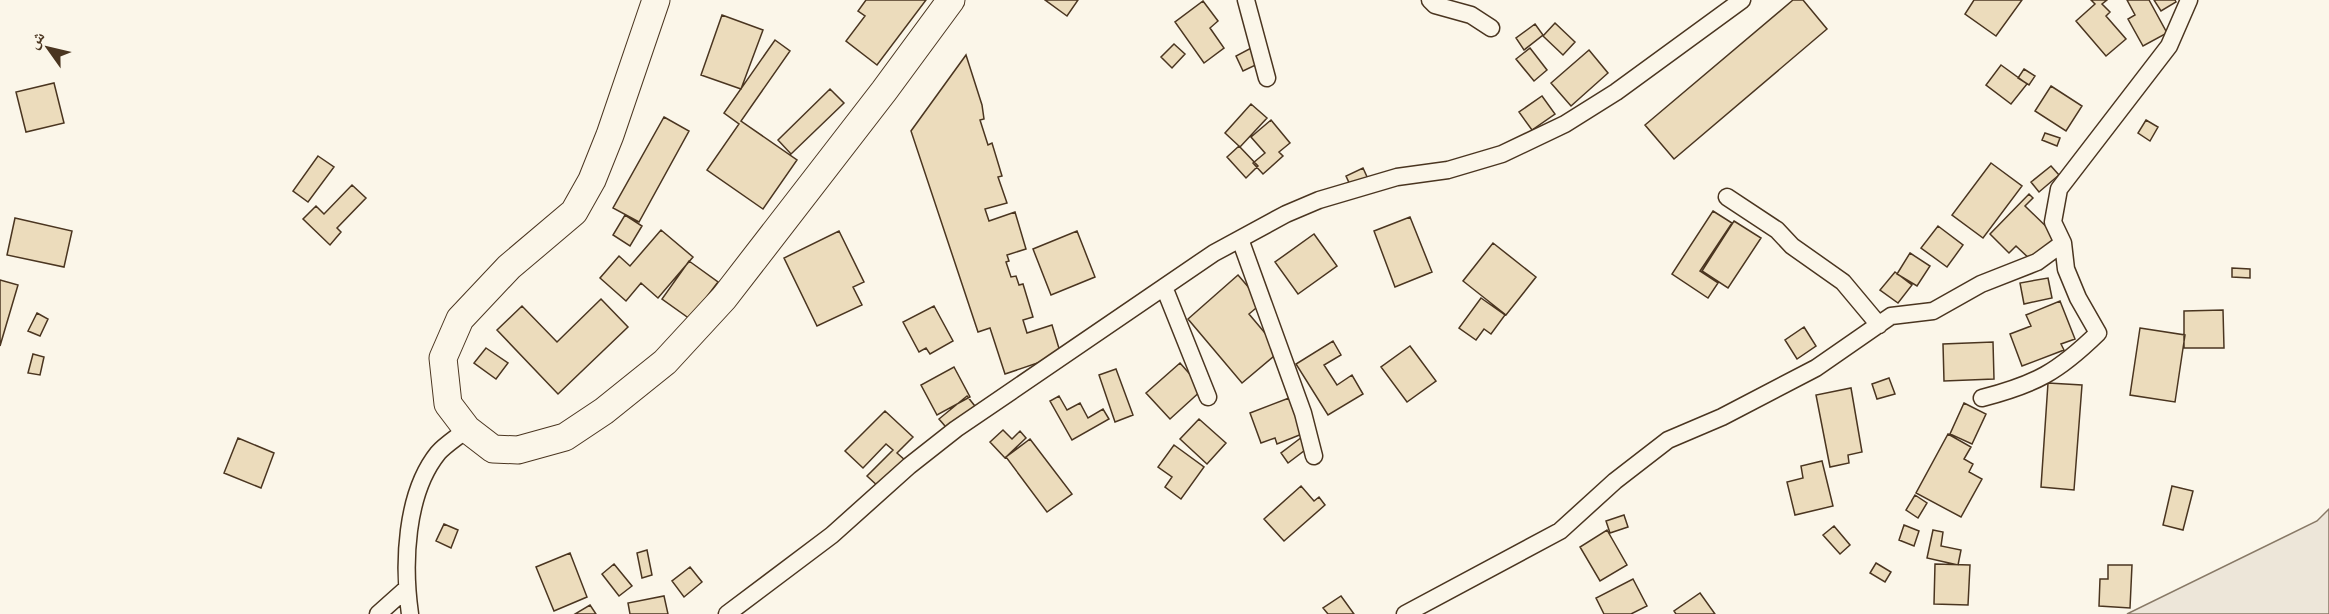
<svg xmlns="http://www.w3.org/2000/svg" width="2329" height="614" viewBox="0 0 2329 614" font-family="'Space Grotesk','Noto Naskh Arabic',sans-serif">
<rect width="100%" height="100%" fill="#fbf6e9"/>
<path fill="#ede6d9" stroke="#887966" stroke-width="1.5" d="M2329 509V614H2127L2317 521Z"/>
<path fill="#ecdcbc" stroke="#4a3520" stroke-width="1.5" d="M866 0H926L877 65 846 41 865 16 858 11Z
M1045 0H1078L1067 16Z
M1793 0H1803L1827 29 1674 159 1645 125Z
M1974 0H2022L1996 36 1965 14Z
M2091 0H2107L2102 4 2110 12 2106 16 2126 39 2106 56 2076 21 2095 4Z
M2127 0H2149L2167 33 2143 46 2128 19 2135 15Z
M2154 0H2175L2176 2 2161 11Z
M1203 1 1218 21 1210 28 1224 48 1204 63 1175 22Z
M722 15 763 30 741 89 701 75Z
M1555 23 1575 42 1563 55 1543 36Z
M1535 24 1543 35 1524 50 1516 38Z
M775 40 790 51 741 121 797 160 763 209 707 170 739 124 724 113Z
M1174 44 1185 54 1172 68 1161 57Z
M1253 47 1260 63 1243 71 1236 56Z
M1530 48 1547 70 1534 81 1516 59Z
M1589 50 1608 73 1571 106 1551 83Z
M966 55 982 105 984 119 980 120 988 145 992 143 1002 176 998 177 1007 203 985 209 989 221 1015 212 1026 249 1007 255 1009 261 1006 262 1011 277 1016 276 1019 285 1023 284 1033 317 1023 320 1027 333 1052 325 1061 355 1005 374 990 328 978 332 911 131Z
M2001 65 2027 84 2011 104 1986 85Z
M2024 69 2035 76 2029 85 2018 78Z
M54 83 64 123 26 132 16 92Z
M2051 86 2082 106 2066 131 2035 111Z
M830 89 844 103 791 154 778 140Z
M1542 96 1555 114 1532 130 1519 112Z
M1251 104 1267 118 1240 147 1225 133Z
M664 117 689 131 639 222 613 208Z
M1271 120 1290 143 1279 152 1283 156 1263 174 1253 163 1265 153 1251 137Z
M2146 120 2158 127 2150 141 2138 133Z
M2045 133 2060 138 2057 146 2042 140Z
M1239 146 1258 166 1246 178 1227 157Z
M318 156 334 167 308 202 293 191Z
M1991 163 2022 186 1983 238 1952 215Z
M2051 166 2059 175 2039 192 2031 182Z
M1363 168 1368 179 1351 187 1346 176Z
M352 185 366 198 337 228 341 232 330 245 303 219 316 206 324 214Z
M2029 194 2033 198 2025 206 2057 237 2033 262 2016 246 2009 253 1990 234Z
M1713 211 1732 223 1700 271 1718 283 1708 298 1672 274Z
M625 215 642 226 630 246 613 235Z
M1410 217 1432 272 1395 287 1374 231Z
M15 218 72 231 64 267 7 255Z
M1734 221 1761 238 1728 288 1702 271Z
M1938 226 1963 245 1947 267 1921 248Z
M661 230 693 257 658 298 641 283 626 301 600 278 619 256 630 266Z
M839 231 864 282 853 287 862 305 817 326 784 258Z
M1077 231 1095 277 1051 295 1033 249Z
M1314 234 1337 266 1298 294 1275 262Z
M1493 243 1536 277 1506 315 1463 281Z
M1910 253 1930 266 1917 286 1897 274Z
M689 261 718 282 690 319 662 299Z
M2232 268 2250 269V278L2232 277Z
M1895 272 1912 285 1898 303 1880 290Z
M1238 275 1262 303 1249 314 1280 351 1242 383 1188 319Z
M2048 278 2052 298 2024 304 2020 283Z
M0 280 18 285 0 346Z
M1481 298 1505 315 1491 334 1484 329 1476 340 1459 328Z
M601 299 628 327 558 394 497 330 522 306 557 342Z
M2060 301 2075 339 2061 344 2064 350 2022 366 2010 334 2031 326 2026 315Z
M934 306 953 341 930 354 926 348 919 352 903 322Z
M2223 310 2224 348H2184V311Z
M37 313 48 319 40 336 28 331Z
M1804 327 1816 346 1797 359 1785 340Z
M2140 328 2185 335 2175 402 2130 395Z
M1333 341 1341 355 1324 365 1337 385 1352 375 1363 394 1328 415 1296 364Z
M1993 342 1994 379 1944 381 1943 344Z
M1410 346 1436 381 1407 402 1381 367Z
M486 348 508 363 496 379 474 363Z
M33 354 44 357 40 375 28 373Z
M1180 363 1203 389 1170 419 1146 393Z
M954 367 970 397 937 415 921 385Z
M1116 369 1133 415 1115 422 1099 375Z
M1889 378 1895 394 1877 399 1872 384Z
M2048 383 2082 385 2074 490 2041 487Z
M1851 388 1862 452 1848 455 1849 463 1830 467 1816 395Z
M967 396 978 410 951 433 939 419Z
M1059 396 1067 410 1080 403 1088 418 1103 409 1109 419 1072 440 1050 401Z
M1289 398 1302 434 1277 444 1275 438 1261 443 1250 413Z
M1964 403 1986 414 1972 444 1950 434Z
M885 411 913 437 897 453 906 461 880 488 867 476 893 450 886 444 863 468 845 451Z
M1199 419 1226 443 1207 464 1180 439Z
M1003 430 1012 439 1020 431 1026 438 1005 458 990 442Z
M1948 434 1971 447 1964 459 1973 464 1969 472 1982 479 1961 517 1916 493Z
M1302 437 1309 447 1288 463 1281 453Z
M238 438 274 453 261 488 224 473Z
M1030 439 1072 494 1047 512 1006 457Z
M1174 445 1204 467 1181 499 1165 487 1172 477 1158 467Z
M1822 461 1833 506 1795 515 1787 482 1803 478 1801 466Z
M1301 486 1314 501 1319 497 1325 505 1284 541 1264 519Z
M2172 486 2193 491 2183 530 2163 525Z
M1915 495 1927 503 1918 518 1906 510Z
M1624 515 1628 527 1610 533 1606 521Z
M444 524 458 530 451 548 436 541Z
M1904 525 1919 531 1914 546 1899 540Z
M1834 526 1850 545 1840 554 1823 535Z
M1607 530 1627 565 1600 581 1580 547Z
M1933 530 1943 532 1941 546 1961 550 1958 565 1927 558Z
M647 550 652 575 642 578 637 553Z
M570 553 587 597 554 611 536 567Z
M1876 563 1891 572 1885 582 1870 573Z
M614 564 632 586 619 596 602 574Z
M1935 564 1970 565 1968 605 1934 604Z
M2108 565H2132L2130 608 2099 606 2100 579H2108Z
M690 567 702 582 684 597 672 581Z
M1633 579 1647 606 1631 614H1604L1596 598Z
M1700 593 1715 614H1676L1674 611Z
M664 596 668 614H630L628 603Z
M1341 596 1354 614H1328L1323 608Z
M590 605 596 614H575Z"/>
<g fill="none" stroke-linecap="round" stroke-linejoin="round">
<defs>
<path id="street" d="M1246 0 1267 78
M1430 0 1435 5 1471 15 1491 28
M1727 197 1777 230 1792 246 1843 282 1879 325
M1240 239 1303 413 1314 456
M1164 287 1208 397
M1982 398C2036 384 2058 372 2098 333L2078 298 2066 269 2063 243 2053 222 2059 189 2169 46 2189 0
M378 614 406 589
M410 614C403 565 405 494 438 453 446 444 458 437 467 429
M727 614 832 535 909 466 956 429 1214 253 1286 214 1319 200 1397 177 1448 170 1502 154 1565 124 1616 92 1742 0
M1405 614 1560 531 1615 481 1668 440 1722 417 1816 368 1891 316 1933 311 1981 284 2037 262 2063 243"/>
<path id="primary" d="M656 0 610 135 592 180 574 212 509 267 460 319 443 358 448 404 467 429 493 449 518 450 565 437 604 411 665 362 724 298 884 91 951 0"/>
</defs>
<use href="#street" stroke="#4a3520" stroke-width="19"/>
<use href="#primary" stroke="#4a3520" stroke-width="29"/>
<use href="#street" stroke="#fbf6e9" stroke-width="16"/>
<use href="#primary" stroke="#fbf6e9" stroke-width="27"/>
</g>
<g transform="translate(48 48) rotate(304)" stroke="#fbf6e9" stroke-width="4.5" paint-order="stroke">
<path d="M0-4.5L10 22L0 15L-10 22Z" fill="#4a3520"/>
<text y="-9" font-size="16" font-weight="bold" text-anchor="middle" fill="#4a3520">ش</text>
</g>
</svg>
